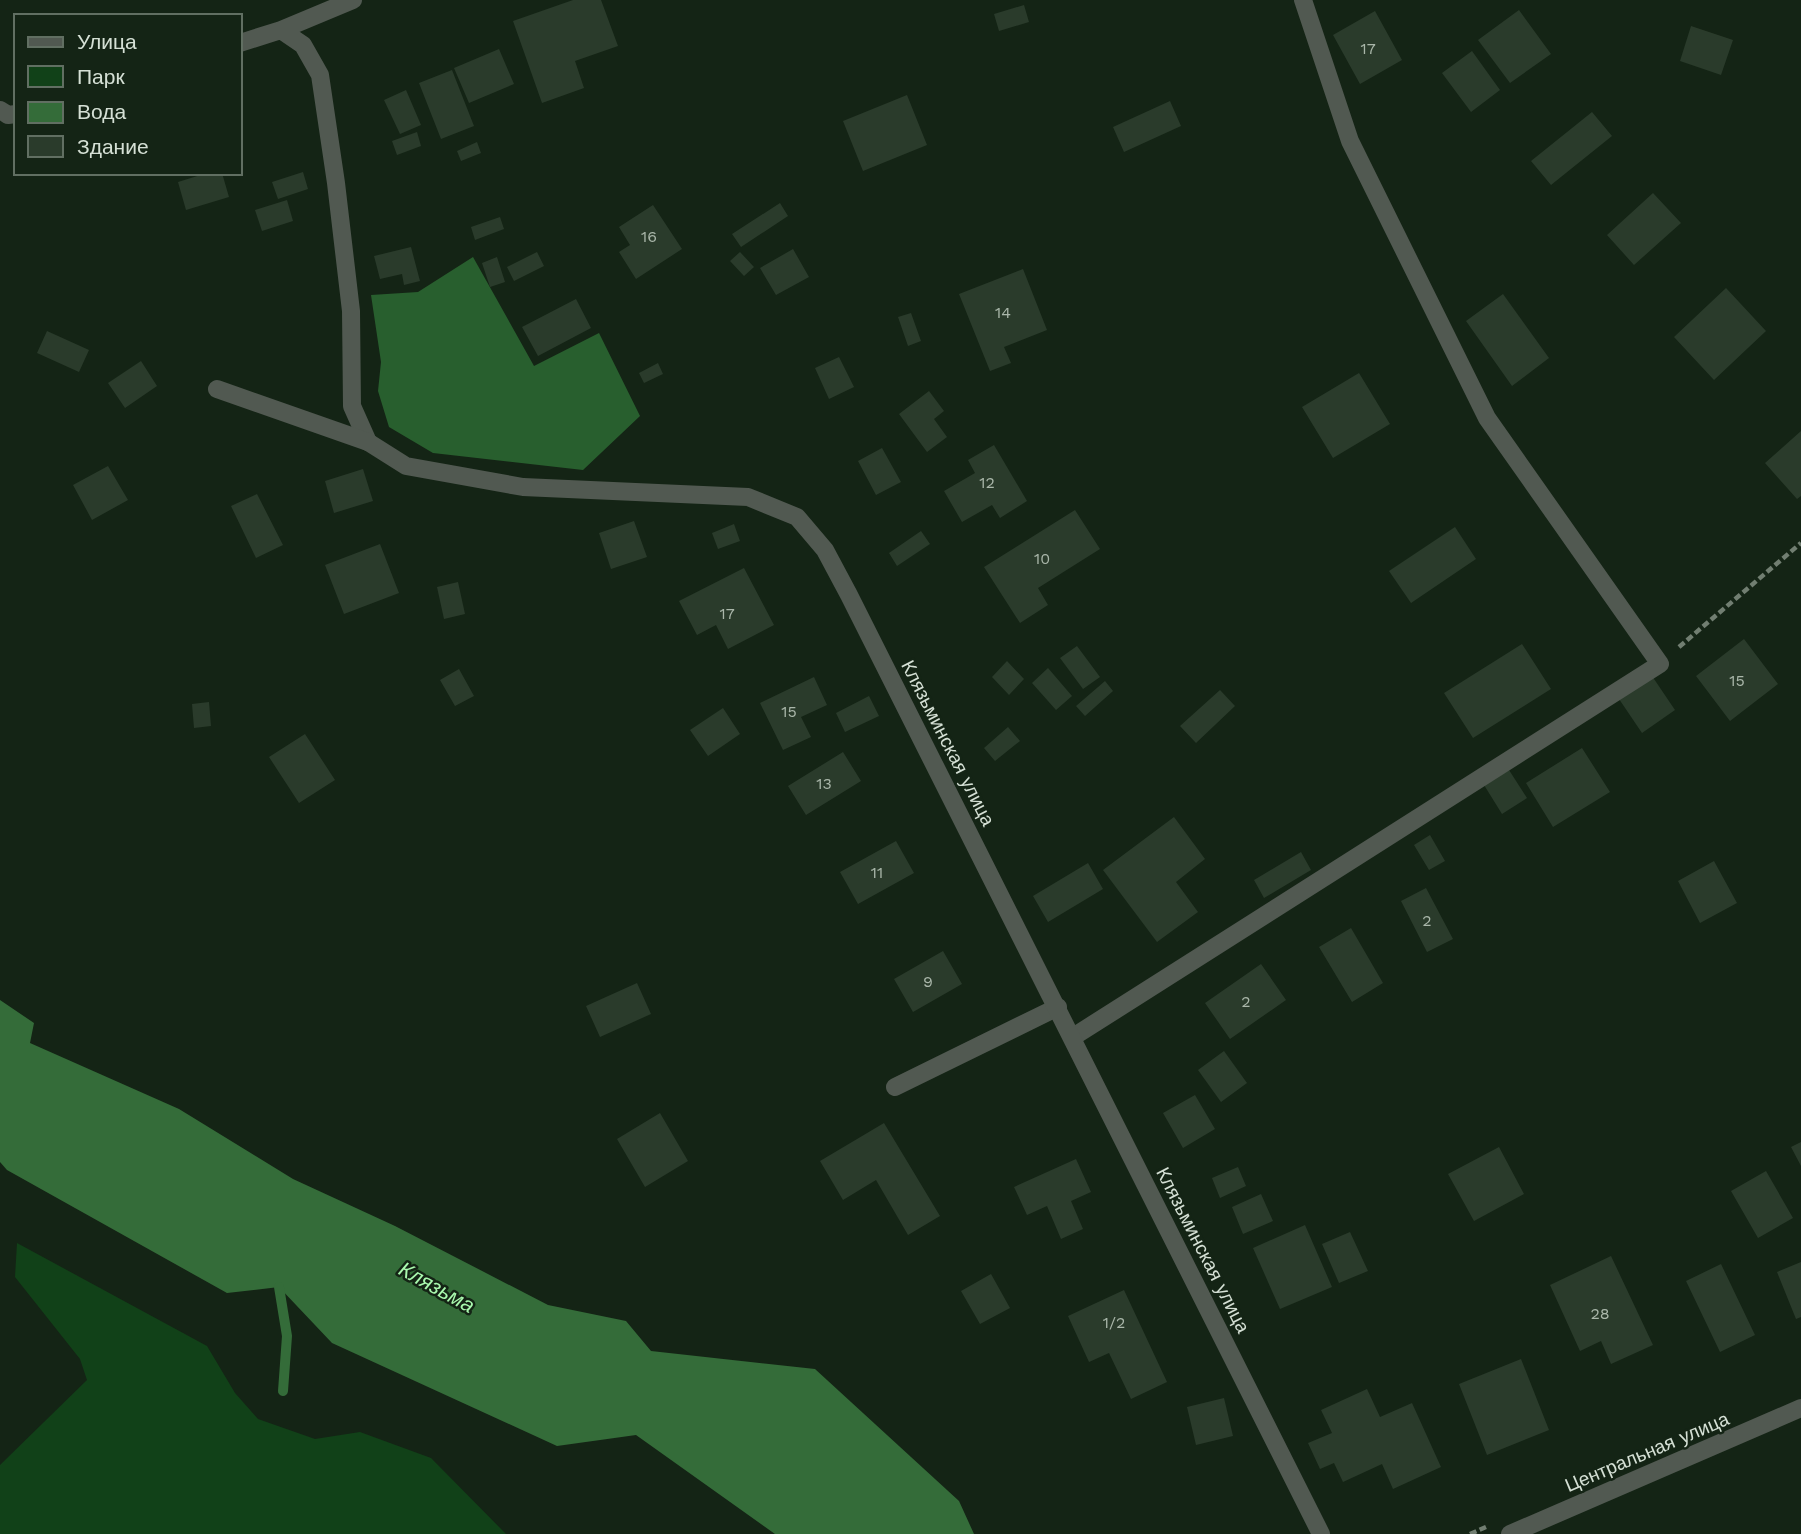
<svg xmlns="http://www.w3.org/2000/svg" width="1801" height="1534" viewBox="0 0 1801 1534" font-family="'Work Sans',sans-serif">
<rect width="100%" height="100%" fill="#142415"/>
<path fill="#114118" d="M17 1243 207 1346 235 1393 258 1419 315 1439 360 1432 431 1458 506 1534H0V1465L87 1380 80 1359 15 1277Z"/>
<path fill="#285f2e" d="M473 257 534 366 599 333 640 416 583 470 433 453 389 427 378 391 381 362 371 295 418 292Z"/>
<path fill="#346c39" d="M0 1000 34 1023 30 1043 179 1109 293 1179 395 1226 548 1305 626 1321 651 1351 815 1369 959 1501 974 1534H775L636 1435 557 1446 332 1343 279 1287 227 1293 7 1170 0 1162Z"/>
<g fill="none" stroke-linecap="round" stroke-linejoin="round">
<path stroke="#346c39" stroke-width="10" d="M279 1287 287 1336 283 1391"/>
</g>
<path fill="#2a3b2b" d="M573 0H601L618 46 575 61 584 88 542 103 513 21Z
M1024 5 1029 22 999 31 994 14Z
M1519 10 1551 54 1510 83 1478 40Z
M1375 11 1402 60 1360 84 1333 35Z
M1691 26 1733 40 1721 75 1680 61Z
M499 49 514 84 469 103 454 68Z
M1472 51 1500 90 1471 112 1442 73Z
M452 70 474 126 441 139 419 83Z
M406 90 421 125 400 134 384 100Z
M907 95 927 145 863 171 843 121Z
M1170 101 1181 126 1124 152 1113 127Z
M1592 112 1612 136 1551 185 1531 161Z
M417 132 421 146 397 155 392 141Z
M477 142 481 153 461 161 457 151Z
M303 172 308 189 278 199 272 182Z
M207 173H222L229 197 186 210 178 182Z
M1653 193 1681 223 1634 265 1607 235Z
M287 200 293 221 262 231 255 210Z
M780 203 788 216 741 247 732 234Z
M653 205 682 249 636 279 619 252 630 245 619 227Z
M500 217 504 229 475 240 471 227Z
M411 247 420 281 404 285 402 274 380 279 374 256Z
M793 249 809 277 776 295 760 268Z
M537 252 544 266 514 281 507 267Z
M740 252 754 267 744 276 730 261Z
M497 257 505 282 490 287 482 263Z
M1023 269 1047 330 1004 347 1011 363 990 371 959 294Z
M1726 288 1766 331 1714 380 1674 337Z
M1503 294 1549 358 1512 386 1466 321Z
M576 299 591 328 538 356 522 327Z
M911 313 921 341 908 346 898 317Z
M47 331 89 350 79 372 37 353Z
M839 357 854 387 829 399 815 368Z
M141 361 157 386 125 408 108 383Z
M658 363 663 374 644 383 639 373Z
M1359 373 1390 424 1333 458 1302 407Z
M929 391 944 411 934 419 947 437 927 452 899 414Z
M1801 431V496L1797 499 1765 463Z
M994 445 1027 501 1000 518 992 505 962 522 944 491 975 473 968 460Z
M882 448 901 482 876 495 858 461Z
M108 466 128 500 92 520 73 485Z
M363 469 373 501 334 513 325 481Z
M257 494 283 545 256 558 231 506Z
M1075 510 1100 549 1038 588 1048 605 1020 623 984 567Z
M634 521 647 557 611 569 599 533Z
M734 524 740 541 718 549 712 533Z
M1455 527 1476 559 1411 603 1389 571Z
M921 531 930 544 897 566 889 553Z
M380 544 399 593 344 614 325 565Z
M744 568 774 625 728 649 716 625 697 635 679 601Z
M458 582 465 614 444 619 437 587Z
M1744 639 1778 684 1730 721 1696 676Z
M1522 644 1551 689 1473 738 1444 693Z
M1077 646 1100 677 1083 689 1060 658Z
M1007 661 1024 679 1009 695 992 677Z
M1048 668 1072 696 1056 710 1032 683Z
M459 669 474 696 455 706 440 680Z
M1652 676 1675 710 1642 733 1619 699Z
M814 677 827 705 801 717 811 737 783 750 760 703Z
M1105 681 1113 691 1085 716 1076 706Z
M1220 690 1235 706 1196 743 1180 726Z
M869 696 879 716 845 732 836 713Z
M209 702 211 726 194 728 192 704Z
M723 708 740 734 708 756 690 730Z
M1008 727 1020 741 995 761 984 748Z
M305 734 335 780 299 803 269 757Z
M1582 748 1610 792 1553 827 1526 783Z
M843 752 861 781 806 815 788 786Z
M1509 770 1527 798 1502 814 1484 785Z
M1174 817 1205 859 1176 882 1198 912 1157 942 1103 870Z
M1430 835 1445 861 1429 870 1414 845Z
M896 841 914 873 858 904 840 872Z
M1301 852 1311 870 1264 898 1254 880Z
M1714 861 1737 903 1700 923 1678 881Z
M1088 863 1103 889 1048 922 1033 896Z
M1426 888 1453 939 1427 952 1401 901Z
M1351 928 1383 983 1352 1002 1319 947Z
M943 951 962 984 913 1012 894 979Z
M1261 964 1286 1000 1230 1039 1205 1003Z
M637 983 651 1014 600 1037 586 1006Z
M1224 1051 1247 1083 1221 1102 1198 1070Z
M1195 1095 1215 1129 1183 1148 1163 1113Z
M660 1113 688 1161 645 1187 617 1139Z
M884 1123 940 1216 908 1235 876 1180 843 1200 820 1161Z
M1801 1142V1166L1791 1147Z
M1499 1147 1524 1194 1474 1221 1448 1174Z
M1076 1159 1091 1192 1071 1201 1083 1229 1061 1239 1047 1206 1027 1215 1014 1187Z
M1238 1167 1246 1186 1220 1198 1212 1178Z
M1766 1171 1793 1218 1758 1238 1731 1191Z
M1261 1194 1273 1221 1243 1234 1232 1207Z
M1305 1225 1332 1287 1280 1309 1253 1248Z
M1350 1232 1368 1271 1339 1283 1322 1244Z
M1611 1256 1653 1345 1611 1364 1601 1341 1580 1351 1550 1285Z
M1801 1262V1317L1796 1319 1777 1272Z
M1721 1264 1755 1335 1720 1352 1686 1281Z
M991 1274 1010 1308 980 1324 961 1291Z
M1124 1290 1167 1382 1131 1399 1109 1353 1089 1362 1068 1316Z
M1521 1359 1549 1430 1487 1455 1459 1384Z
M1367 1389 1380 1417 1412 1403 1441 1467 1393 1489 1382 1464 1343 1482 1334 1463 1320 1469 1308 1443 1332 1433 1321 1410Z
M1224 1398 1233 1436 1196 1445 1187 1407Z"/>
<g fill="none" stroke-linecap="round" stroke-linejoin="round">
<path stroke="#717e71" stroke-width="4.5" stroke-dasharray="7 3.5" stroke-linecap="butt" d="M1679 647 1801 543
M1470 1534 1486 1527"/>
<path stroke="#515951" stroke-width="18" d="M281 30 303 45 320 75 336 183 351 311 352 406 368 442
M240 43 281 30 353 0
M0 110 8 115 16 114
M1073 1037 1660 664 1487 418 1350 141 1303 0
M895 1087 1058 1007"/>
<path stroke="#515951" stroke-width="18" d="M217 389 368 442 406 466 523 487 748 497 797 517 825 550 849 595 1321 1534"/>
<path stroke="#515951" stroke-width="18" d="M1510 1534 1801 1408"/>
</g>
<g text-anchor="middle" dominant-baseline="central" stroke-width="5" stroke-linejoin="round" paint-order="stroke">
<g font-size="16" fill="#aab7aa">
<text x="1368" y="48">17</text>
<text x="649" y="236">16</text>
<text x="1003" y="312">14</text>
<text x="987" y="482">12</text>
<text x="1042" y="558">10</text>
<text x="727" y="613">17</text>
<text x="1737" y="680">15</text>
<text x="789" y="711">15</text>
<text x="824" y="783">13</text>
<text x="877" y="872">11</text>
<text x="1427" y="920">2</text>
<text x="928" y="981">9</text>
<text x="1246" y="1001">2</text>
<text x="1600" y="1313">28</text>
<text x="1114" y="1322">1/2</text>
</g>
<g font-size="19" fill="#d5e0d5" stroke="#142415">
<text transform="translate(948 743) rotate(63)">Клязьминская улица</text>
<text transform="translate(1203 1250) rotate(63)">Клязьминская улица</text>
<text transform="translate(1647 1452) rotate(-23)">Центральная улица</text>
</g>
<g font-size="21" font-style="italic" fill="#a9f9ae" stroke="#142415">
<text transform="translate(437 1287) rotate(29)">Клязьма</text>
</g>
</g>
<rect x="14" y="14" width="228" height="161" fill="#142415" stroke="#616f62" stroke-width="2"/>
<rect x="28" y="37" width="35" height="10" fill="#515951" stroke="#616f62" stroke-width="2"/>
<text x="77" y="49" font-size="21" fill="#d5e0d5">Улица</text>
<rect x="28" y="66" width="35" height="21" fill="#114118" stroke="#616f62" stroke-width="2"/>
<text x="77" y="84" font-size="21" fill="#d5e0d5">Парк</text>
<rect x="28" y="102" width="35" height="21" fill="#346c39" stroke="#616f62" stroke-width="2"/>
<text x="77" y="119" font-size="21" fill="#d5e0d5">Вода</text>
<rect x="28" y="136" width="35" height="21" fill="#2a3b2b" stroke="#616f62" stroke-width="2"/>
<text x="77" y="154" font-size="21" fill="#d5e0d5">Здание</text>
</svg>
